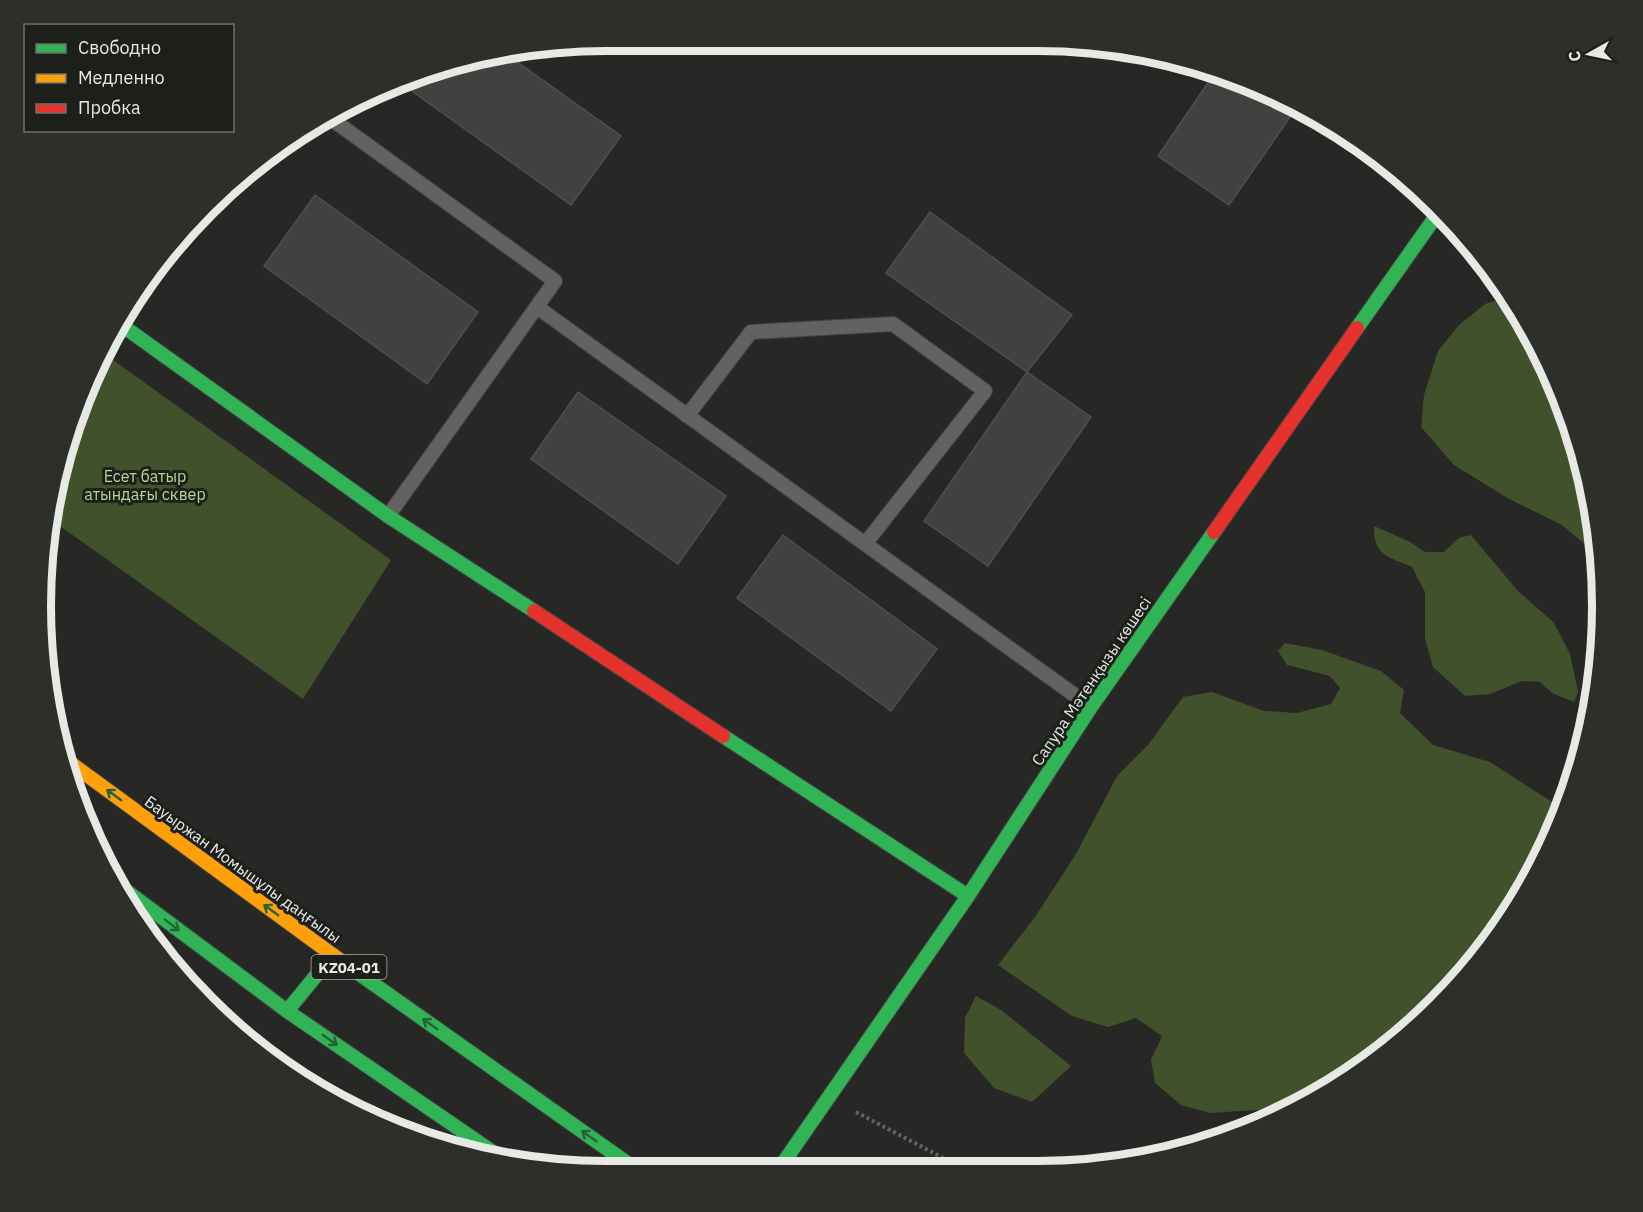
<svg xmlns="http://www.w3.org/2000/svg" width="1643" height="1212" viewBox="0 0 1643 1212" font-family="'IBM Plex Sans',sans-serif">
<rect width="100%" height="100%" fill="#272825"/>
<path fill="#40512b" d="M1507 297 1544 356 1583 460 1601 569 1599 634 1593 618 1594 591 1600 571 1593 551 1562 525 1509 499 1454 465 1421 427 1424 395 1438 351 1459 325 1485 304Z
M102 352 391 560 303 699 50 519 51 496Z
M1374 526 1410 542 1425 552H1444L1459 538 1471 535 1518 591 1554 623 1570 654 1578 692 1574 702 1552 693 1540 682 1522 681 1490 694 1465 696 1433 667 1425 639V592L1412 567C1389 557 1373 556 1374 526Z
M1285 643 1322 650 1381 671 1404 690 1400 713 1433 745 1490 762 1563 809 1527 889 1462 979 1381 1055 1288 1108 1210 1113 1181 1105 1155 1083 1151 1060 1162 1036 1136 1018 1108 1027 1072 1016 998 965 1035 917 1076 854 1117 776 1148 745 1183 697 1212 692 1264 711 1297 713 1331 704 1340 688 1330 676 1287 665 1278 651Z
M976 996 1001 1010 1071 1066 1032 1102 994 1088 964 1053 965 1018Z"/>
<path fill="#41413f" stroke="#4f504d" stroke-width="1.5" d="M506 54 621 136 571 205 402 84 459 60Z
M1214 74 1295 110 1229 205 1158 156Z
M315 195 478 312 427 384 264 266Z
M930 212 1072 315 1027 372 886 273Z
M1027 372 1091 417 988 566 924 521Z
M578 392 726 496 678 564 531 459Z
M783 535 937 649 891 711 737 598Z"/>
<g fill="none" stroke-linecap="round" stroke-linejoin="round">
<defs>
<path id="lane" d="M326 115 555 281 388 516
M537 307 1091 707
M687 416 751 332 893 324 985 391 865 544"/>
<path id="fast" d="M120 324 388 516 534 611
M1357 328 1436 216
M723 736 968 896
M125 890 287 1011 503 1159
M341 961 637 1170
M287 1011 333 955
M779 1169 968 896 1091 707 1214 532"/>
<path id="slow" d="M65 759 341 961"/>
<path id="jam" d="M1214 532 1357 328
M534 611 723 736"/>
</defs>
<use href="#lane" stroke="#434442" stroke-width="16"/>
<use href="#fast" stroke="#434442" stroke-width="16"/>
<use href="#slow" stroke="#434442" stroke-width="16"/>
<use href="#jam" stroke="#434442" stroke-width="16"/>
<path stroke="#636462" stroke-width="4" stroke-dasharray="3 3" stroke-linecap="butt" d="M856 1112 962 1168"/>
<use href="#lane" stroke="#626360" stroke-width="14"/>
<use href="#fast" stroke="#30b455" stroke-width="14"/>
<use href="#slow" stroke="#ff9f0a" stroke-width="14"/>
<use href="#jam" stroke="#e5322d" stroke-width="14"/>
</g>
<defs><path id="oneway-shaft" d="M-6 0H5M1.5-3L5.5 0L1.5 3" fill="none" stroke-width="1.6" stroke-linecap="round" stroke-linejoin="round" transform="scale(1.5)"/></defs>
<g stroke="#266335">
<use href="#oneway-shaft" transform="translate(114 795) rotate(-144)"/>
<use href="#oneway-shaft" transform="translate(271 910) rotate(-144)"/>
<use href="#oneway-shaft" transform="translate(172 925) rotate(37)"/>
<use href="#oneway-shaft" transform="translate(430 1024) rotate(-145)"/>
<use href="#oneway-shaft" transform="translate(330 1040) rotate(35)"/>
<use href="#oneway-shaft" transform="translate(589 1136) rotate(-145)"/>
</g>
<g text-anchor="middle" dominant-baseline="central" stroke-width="6" stroke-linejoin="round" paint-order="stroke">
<rect fill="#1d201a" stroke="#aaada8" stroke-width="1.5" x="311.5" y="955" width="75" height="24" rx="4.5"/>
<g font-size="15" font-weight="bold" fill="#e7e9e5">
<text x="349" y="967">KZ04-01</text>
</g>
<g font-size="16" fill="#b5d68d" stroke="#1d201a">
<text x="145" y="476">Есет батыр<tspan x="145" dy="18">атындағы сквер</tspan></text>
</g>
<g font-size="16" fill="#e7e9e5" stroke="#1d201a">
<text transform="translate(1091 681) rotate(-56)">Сапура Мәтенқызы көшесі</text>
<text transform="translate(243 869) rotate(36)">Бауыржан Момышұлы даңғылы</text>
</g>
</g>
<path d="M0 0H1643V1212H0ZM606 51H1037A555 555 0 0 1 1592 606V606A555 555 0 0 1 1037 1161H606A555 555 0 0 1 51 606V606A555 555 0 0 1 606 51Z" fill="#2d302a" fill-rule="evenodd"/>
<path fill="none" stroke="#e7e9e5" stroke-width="8" d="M606 51H1037A555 555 0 0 1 1592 606V606A555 555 0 0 1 1037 1161H606A555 555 0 0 1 51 606V606A555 555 0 0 1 606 51Z"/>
<rect x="24" y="24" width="210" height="108" fill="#1d201a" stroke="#6e706b" stroke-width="1.5"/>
<rect x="36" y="44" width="30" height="9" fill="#30b455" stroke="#6e706b" stroke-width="1.5"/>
<text x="78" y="54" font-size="18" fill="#e7e9e5">Свободно</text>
<rect x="36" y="74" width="30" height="9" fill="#ff9f0a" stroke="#6e706b" stroke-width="1.5"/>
<text x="78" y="84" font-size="18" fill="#e7e9e5">Медленно</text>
<rect x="36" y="104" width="30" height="9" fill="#e5322d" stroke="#6e706b" stroke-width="1.5"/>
<text x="78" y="114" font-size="18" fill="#e7e9e5">Пробка</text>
<g transform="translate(1589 54) rotate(261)" stroke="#1d201a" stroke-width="4.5" paint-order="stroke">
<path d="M0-4.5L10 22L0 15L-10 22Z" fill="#e7e9e5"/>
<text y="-9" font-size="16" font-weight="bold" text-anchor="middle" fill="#e7e9e5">С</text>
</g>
</svg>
